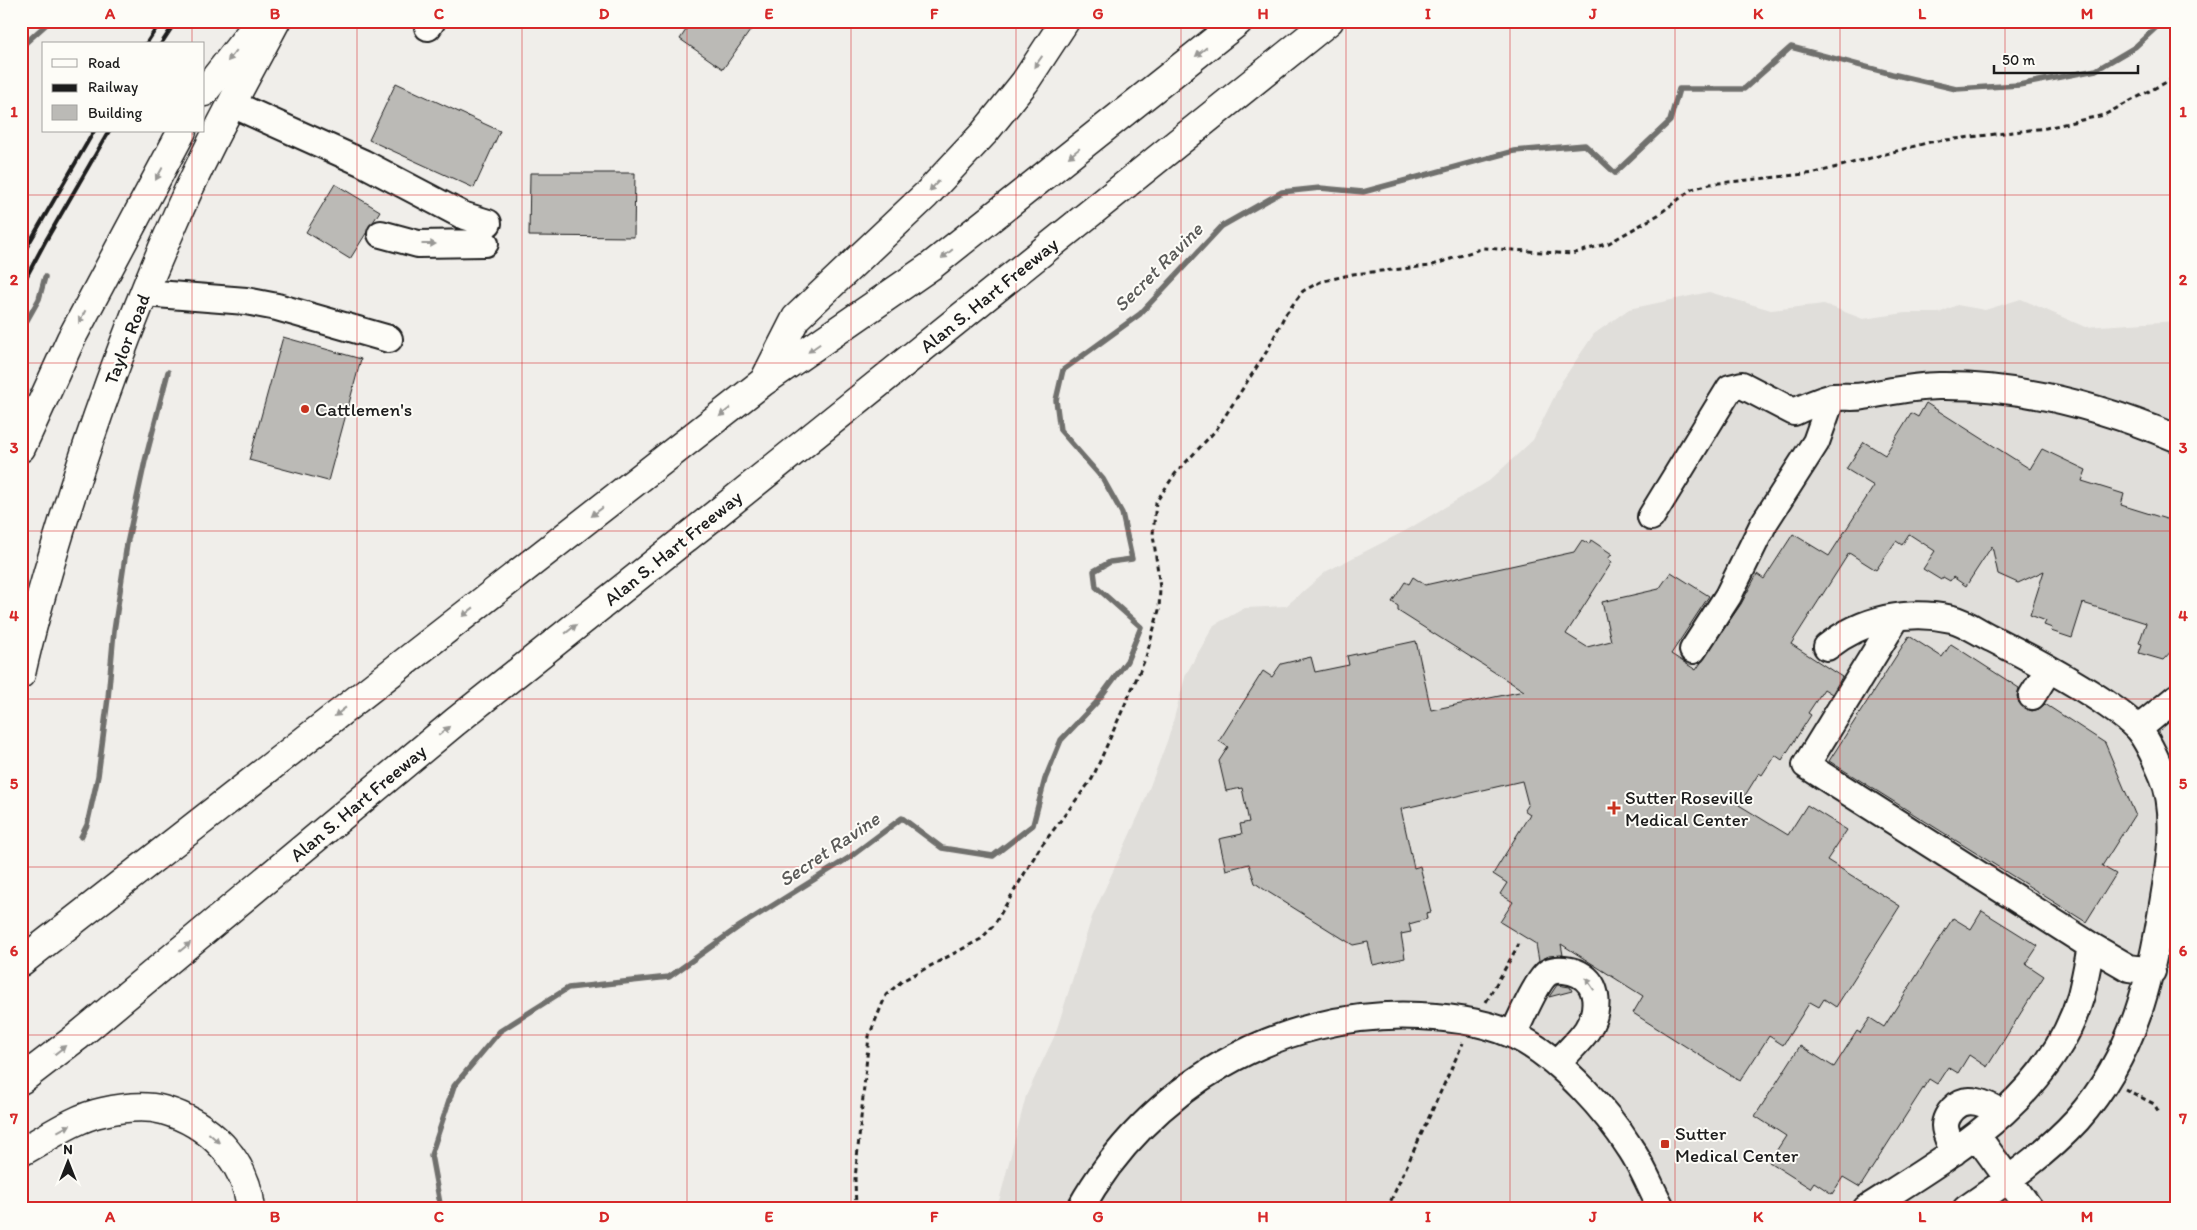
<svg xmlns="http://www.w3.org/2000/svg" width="2197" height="1230" viewBox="0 0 2197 1230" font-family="Itim,sans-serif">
<rect width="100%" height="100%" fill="#f0eeea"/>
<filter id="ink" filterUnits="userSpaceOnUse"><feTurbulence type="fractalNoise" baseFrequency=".02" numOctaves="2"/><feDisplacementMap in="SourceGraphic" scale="10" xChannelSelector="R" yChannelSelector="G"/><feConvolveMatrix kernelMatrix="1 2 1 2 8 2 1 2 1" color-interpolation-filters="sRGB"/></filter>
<g filter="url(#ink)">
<path fill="#e0deda" d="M1709 292 1771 310 1824 304 1863 319 1905 313H1939L1957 305 1985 310 2021 299 2085 327 2176 321V1209H997L1026 1096 1055 1035 1092 917 1141 810 1169 736 1186 674 1214 625 1245 608 1286 606 1327 571 1405 531 1489 481 1533 440 1562 381 1594 334 1629 309Z"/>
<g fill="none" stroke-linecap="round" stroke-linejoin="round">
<path stroke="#706f6d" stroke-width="5.5" d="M21 47 50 21
M21 331 39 299 45 277
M81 837 87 825 98 776 108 698 114 631 127 544 145 461 168 372
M441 1209 431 1155 454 1086 500 1031 568 988 669 977 740 926 850 857 902 818 942 848 993 856 1033 825 1045 779 1061 740 1096 703 1127 661 1141 627 1096 587 1094 571 1110 562 1132 559 1122 513 1103 479 1060 430 1056 400 1063 370 1140 314 1222 226 1282 192 1320 188 1363 192 1514 151 1585 145 1615 173 1670 121 1679 89H1744L1791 47 1892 74 1956 89 2019 85 2096 70 2135 47 2163 21"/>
</g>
<path fill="#bbbab6" stroke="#1c1c1c" d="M692 21H757L723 69 680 39Z
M396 83 500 131 474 188 369 140Z
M530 173H635L634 237 529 236Z
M335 184 380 211 350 259 306 232Z
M283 337 361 359 328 481 249 460Z
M1926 403 2030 469 2042 449 2086 470 2082 481 2124 494 2121 505 2176 522V646L2163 660 2139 653 2142 644 2139 643 2146 623 2083 603 2072 638 2051 631 2052 628 2044 625 2046 621 2030 615 2044 571 2018 583 1998 574 1992 546 1966 586 1953 577 1950 581 1943 577 1941 580 1923 569 1935 551 1909 534 1902 545 1896 541 1876 570 1849 553 1791 644 1842 677 1832 694 1824 689 1808 713 1811 715 1782 760 1775 755 1762 775 1759 773 1739 805 1788 835 1807 805 1847 830 1827 860 1900 906 1836 1007 1824 999 1819 1007 1810 1002 1783 1045 1769 1036 1740 1081 1633 1013 1643 996 1561 944 1563 955 1549 956 1539 961 1536 944 1500 922 1513 902 1500 894 1507 883 1493 874 1530 814 1524 810 1528 804 1522 781 1401 809 1414 868 1420 866 1431 912 1426 913 1427 919 1409 924 1411 932 1401 934 1405 958 1373 965 1368 942 1353 945 1265 890 1255 883 1249 864 1226 870 1219 839 1242 834 1240 824 1249 822 1242 788 1226 791 1219 761 1228 747 1219 741 1263 671 1272 677 1281 664 1311 657 1315 672 1349 665 1347 656 1416 641 1431 710 1524 691 1398 611V606L1392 602 1405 582 1409 584 1413 577 1425 585 1574 552 1582 540 1589 544 1591 540 1612 554 1608 559 1612 562 1566 634 1587 647 1611 641 1602 602 1659 589 1671 572 1709 596 1671 654 1696 670 1741 604 1757 574 1764 579 1793 534 1829 556 1874 486 1846 469 1864 442 1885 455 1911 413 1918 417Z
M1909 636 1942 657 1951 644 2019 688 2017 696 2019 703 2024 708 2032 711 2039 709 2045 704 2105 743 2135 814 2102 866 2116 874 2086 922 1829 761Z
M1982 911 2038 946 2026 964 2044 976 1987 1067 1969 1055 1958 1073 1948 1067 1937 1084 1929 1079 1860 1187 1843 1177 1832 1194 1814 1182 1810 1188 1769 1162 1786 1136 1755 1116 1800 1046 1834 1067 1857 1031 1860 1033 1870 1018 1884 1027 1953 918 1971 929Z
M1557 985 1570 987 1572 991 1549 997Z"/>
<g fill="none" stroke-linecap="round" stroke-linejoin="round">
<defs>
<path id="minor" d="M428 27 432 21
M232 104 363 163 462 215 488 223
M381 234 418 244 485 243
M144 293 246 301 277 307 389 339
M1651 517 1730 388 1742 385 1794 412C1806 407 1821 399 1834 397 1844 396 1854 398 1864 396 1889 392 1914 386 1939 386 2020 385 2102 407 2176 438
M1897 617 1806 765 2091 946 2129 968 2152 971
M1827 647C1862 619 1908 609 1952 619 1965 622 1980 633 1993 639 2032 659 2072 680 2108 705 2118 712 2128 719 2137 728 2148 740 2156 760 2163 776 2178 810 2170 862 2164 898 2151 981 2134 1055 2077 1120 2045 1155 2005 1182 1966 1209
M1693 650 1728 596 1764 523 1816 442 1832 397
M2032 696 2049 669
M2138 729 2176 698
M1513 1035C1519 1022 1538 978 1549 972 1557 968 1571 970 1579 974 1600 985 1599 1011 1587 1030 1579 1042 1566 1053 1557 1064
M1977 1136 2030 1209
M1954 1152C1951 1145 1945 1134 1945 1126 1945 1120 1949 1113 1953 1109 1967 1093 1988 1105 2002 1113
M1080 1209C1148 1087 1279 1009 1420 1016 1456 1018 1494 1023 1525 1041 1564 1064 1606 1110 1630 1148 1643 1167 1651 1189 1662 1209
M1866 1209C1950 1155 2051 1099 2081 995 2085 979 2088 962 2091 946"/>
<path id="major" d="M21 674C32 624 47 574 62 525 93 424 129 324 172 227 202 156 240 89 276 21"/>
<path id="highway" d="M204 92 260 21
M765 379 796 318 926 195 984 133 1025 82 1065 21
M21 448 71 339 182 131
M21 962 763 382 931 266 1239 21
M21 1080 77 1037 455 722 720 511 1329 21
M21 1152C47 1138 74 1118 103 1112 121 1108 144 1105 163 1110 209 1123 246 1160 251 1209"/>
</defs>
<use href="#minor" stroke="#1c1c1c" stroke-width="30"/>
<use href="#major" stroke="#1c1c1c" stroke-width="31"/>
<use href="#highway" stroke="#1c1c1c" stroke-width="31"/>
<path stroke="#1c1c1c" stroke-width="3" stroke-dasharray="5 4" stroke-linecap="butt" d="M1486 1002 1519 944
M2125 1089 2154 1104 2160 1114
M856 1209 855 1179 869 1036 886 995 902 981 981 939 994 925 1039 849 1092 779 1146 657 1159 610 1160 588 1153 534 1156 502 1175 474 1216 430 1267 351 1285 315 1303 291 1320 282 1353 274 1430 266 1483 248 1572 254 1609 243 1658 215 1692 189 1710 184 1815 173 1930 142 2046 128 2104 115 2176 77
M1387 1209 1463 1043"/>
<use href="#minor" stroke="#fdfcf7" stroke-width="26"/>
<use href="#major" stroke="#fdfcf7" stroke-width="28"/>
<use href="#highway" stroke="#fdfcf7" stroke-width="28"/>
<path stroke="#1c1c1c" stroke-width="4" d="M146 44 161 21
M161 44 176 21
M21 257 94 131
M21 287 45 242 109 131"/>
</g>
<defs><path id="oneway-solid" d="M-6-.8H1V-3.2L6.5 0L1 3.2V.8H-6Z" transform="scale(1.25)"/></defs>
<g fill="#989794">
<use href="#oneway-solid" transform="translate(1201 52) rotate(141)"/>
<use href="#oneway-solid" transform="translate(232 56) rotate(129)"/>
<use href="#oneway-solid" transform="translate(1038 62) rotate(125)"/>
<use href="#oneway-solid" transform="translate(1074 153) rotate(141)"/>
<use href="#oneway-solid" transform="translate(159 174) rotate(119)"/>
<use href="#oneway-solid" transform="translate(934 186) rotate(133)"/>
<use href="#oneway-solid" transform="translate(429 244)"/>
<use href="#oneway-solid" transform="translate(947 254) rotate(141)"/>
<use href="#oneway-solid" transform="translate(82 317) rotate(117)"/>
<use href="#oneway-solid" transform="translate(814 348) rotate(145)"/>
<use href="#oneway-solid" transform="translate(725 412) rotate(142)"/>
<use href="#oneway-solid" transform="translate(597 512) rotate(142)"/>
<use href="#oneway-solid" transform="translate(468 612) rotate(142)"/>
<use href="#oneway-solid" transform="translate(571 629) rotate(-38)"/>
<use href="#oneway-solid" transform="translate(340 712) rotate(142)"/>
<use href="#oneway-solid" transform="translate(444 731) rotate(-40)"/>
<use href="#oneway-solid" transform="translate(185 947) rotate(-40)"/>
<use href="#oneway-solid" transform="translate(1590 984) rotate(-124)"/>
<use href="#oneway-solid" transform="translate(60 1050) rotate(-38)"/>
<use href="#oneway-solid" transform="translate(64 1128) rotate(-28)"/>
<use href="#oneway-solid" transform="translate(214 1138) rotate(42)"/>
</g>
</g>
<path fill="none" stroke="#d62828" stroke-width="1" stroke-opacity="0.55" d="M192 21V44M357 21V1209M522 21V1209M687 21V1209M851 21V1209M1016 21V1209M1181 21V1209M1346 21V1209M1510 21V1209M1675 21V1209M1840 21V1209M2005 21V1209M192 131V1209M21 195H2176M21 363H2176M21 531H2176M21 699H2176M21 867H2176M21 1035H2176"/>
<g fill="#c8321e" stroke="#fdfcf7" stroke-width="2">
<circle cx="305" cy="409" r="5"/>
<path d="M1611.5 800.5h5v5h5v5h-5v5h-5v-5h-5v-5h5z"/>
<rect x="1660" y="1139" width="10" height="10" rx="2.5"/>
</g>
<g text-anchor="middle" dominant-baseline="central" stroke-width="4" stroke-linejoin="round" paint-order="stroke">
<g font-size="19" fill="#1c1c1c" stroke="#fdfcf7">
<text transform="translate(989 295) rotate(-39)">Alan S. Hart Freeway</text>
<text transform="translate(127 339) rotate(-69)">Taylor Road</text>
<text transform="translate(673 548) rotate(-39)">Alan S. Hart Freeway</text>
<text transform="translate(358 803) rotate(-40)">Alan S. Hart Freeway</text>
</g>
<g font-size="19" fill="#1c1c1c" stroke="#fdfcf7" text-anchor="start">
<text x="315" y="409">Cattlemen's</text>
<text x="1625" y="797">Sutter Roseville<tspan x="1625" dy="22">Medical Center</tspan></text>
<text x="1675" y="1133">Sutter<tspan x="1675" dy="22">Medical Center</tspan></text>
</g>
<g font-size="20" font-style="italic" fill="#5b5b59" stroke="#fdfcf7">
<text transform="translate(1158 267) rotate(-45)">Secret Ravine</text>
<text transform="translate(829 849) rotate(-34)">Secret Ravine</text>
</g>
</g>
<rect width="2197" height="1230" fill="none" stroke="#fdfcf7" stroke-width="55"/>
<rect x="42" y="42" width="162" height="90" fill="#fdfcf7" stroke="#a3a29f"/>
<rect x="52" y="59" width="25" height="8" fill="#fdfcf7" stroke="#a3a29f"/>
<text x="88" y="68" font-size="15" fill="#1c1c1c">Road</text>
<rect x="52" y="84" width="25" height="8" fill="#1c1c1c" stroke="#a3a29f"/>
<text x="88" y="92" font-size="15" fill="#1c1c1c">Railway</text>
<rect x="52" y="105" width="25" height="15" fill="#bbbab6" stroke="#a3a29f"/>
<text x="88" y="118" font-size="15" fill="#1c1c1c">Building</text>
<g transform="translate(68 1162)" stroke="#fdfcf7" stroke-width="4" paint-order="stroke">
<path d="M0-4L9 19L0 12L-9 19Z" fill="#1c1c1c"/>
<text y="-8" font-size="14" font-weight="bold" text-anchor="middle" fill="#1c1c1c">N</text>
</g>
<path d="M1994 65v8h144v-8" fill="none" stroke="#1c1c1c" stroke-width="2.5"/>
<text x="2002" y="65" font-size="15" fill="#1c1c1c" stroke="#fdfcf7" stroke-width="4" paint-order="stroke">50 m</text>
<rect x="28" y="28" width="2142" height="1174" fill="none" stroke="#d62828" stroke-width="2"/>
<g font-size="16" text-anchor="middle" font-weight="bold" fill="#d62828">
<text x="110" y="19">A</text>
<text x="275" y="19">B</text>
<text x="439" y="19">C</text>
<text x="604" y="19">D</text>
<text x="769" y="19">E</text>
<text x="934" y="19">F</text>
<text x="1098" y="19">G</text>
<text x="1263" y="19">H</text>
<text x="1428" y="19">I</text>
<text x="1593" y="19">J</text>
<text x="1758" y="19">K</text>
<text x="1922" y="19">L</text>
<text x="2087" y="19">M</text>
<text x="14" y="117">1</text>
<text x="2183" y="117">1</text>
<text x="14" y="285">2</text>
<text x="2183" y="285">2</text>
<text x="14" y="453">3</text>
<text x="2183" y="453">3</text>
<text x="14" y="621">4</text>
<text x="2183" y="621">4</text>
<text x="14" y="789">5</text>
<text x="2183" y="789">5</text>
<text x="14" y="956">6</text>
<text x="2183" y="956">6</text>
<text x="14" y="1124">7</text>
<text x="2183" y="1124">7</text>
<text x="110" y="1222">A</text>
<text x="275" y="1222">B</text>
<text x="439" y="1222">C</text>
<text x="604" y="1222">D</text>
<text x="769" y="1222">E</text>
<text x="934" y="1222">F</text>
<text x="1098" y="1222">G</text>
<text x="1263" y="1222">H</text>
<text x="1428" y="1222">I</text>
<text x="1593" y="1222">J</text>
<text x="1758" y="1222">K</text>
<text x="1922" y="1222">L</text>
<text x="2087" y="1222">M</text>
</g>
</svg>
